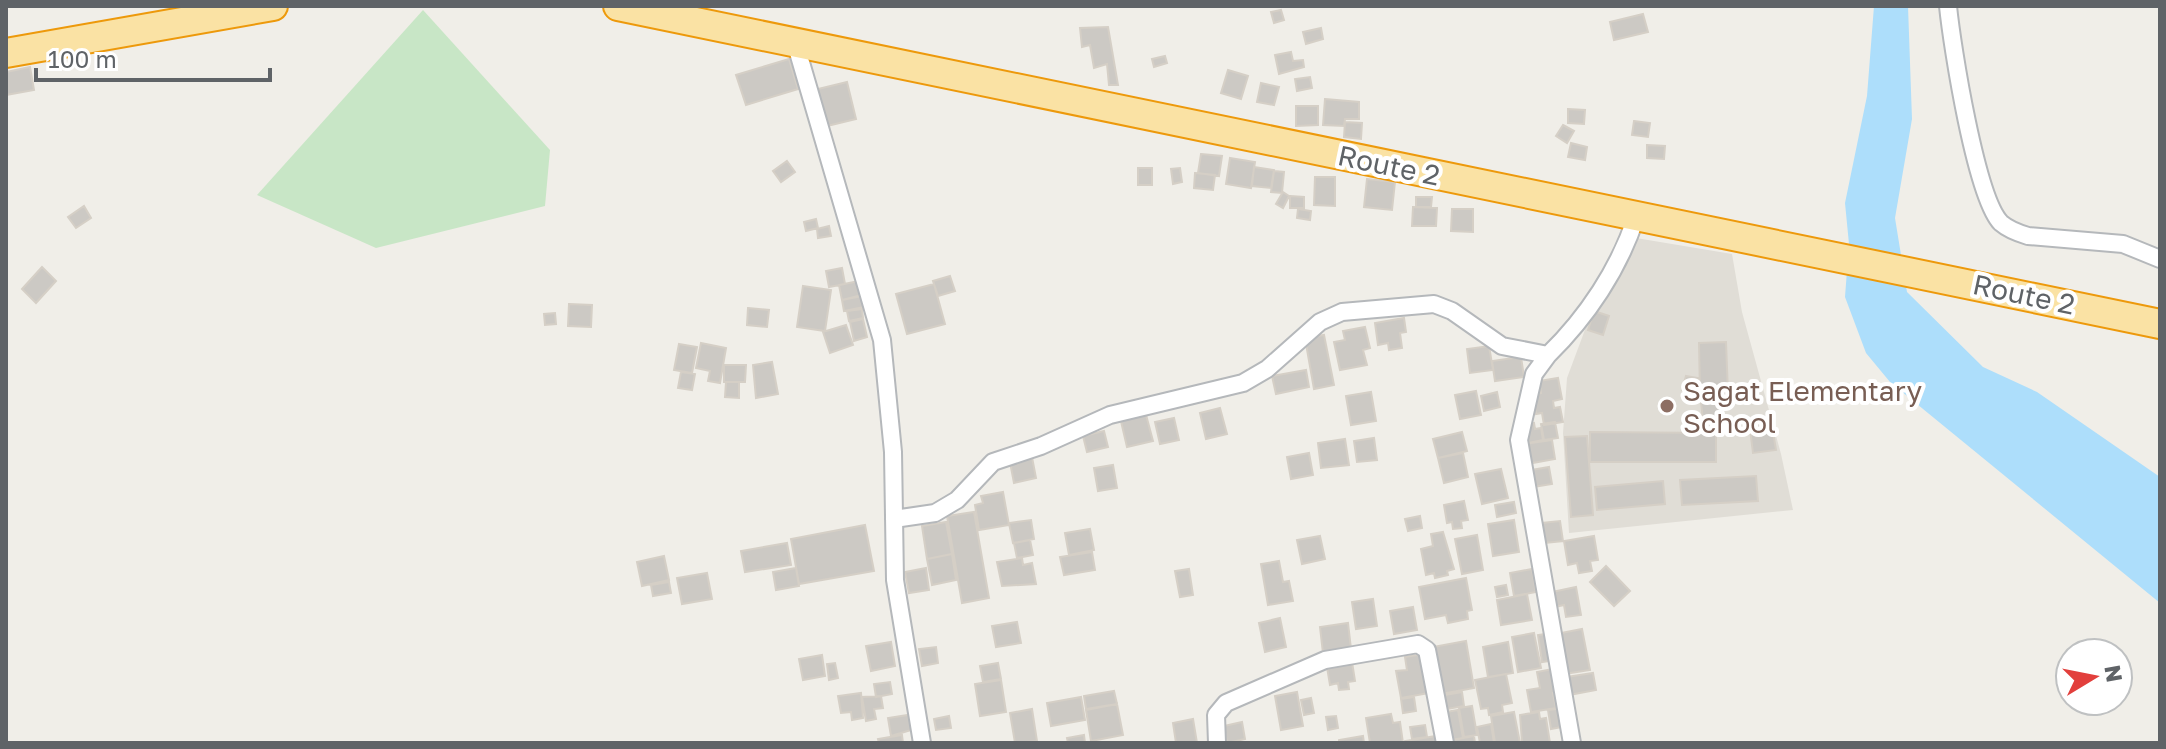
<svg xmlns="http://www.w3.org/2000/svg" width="2166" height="749" viewBox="0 0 2166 749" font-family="'Golos Text',sans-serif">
<rect width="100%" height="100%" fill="#f0eee8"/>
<path fill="#e0ddd6" d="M1636 238 1732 254 1742 312 1781 454 1793 510 1569 533 1563 433 1567 378 1589 319Z"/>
<path fill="#c8e6c6" d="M423 10 550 150 545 206 376 248 257 195Z"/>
<path fill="#addefb" d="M1874 6H1908L1912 119 1895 218 1907 292 1983 367 2037 392 2160 477V603L1890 382 1866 353 1845 297 1849 244 1845 203 1867 96Z"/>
<path fill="#ccc9c4" stroke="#d5cfc6" stroke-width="2" d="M1281 10 1284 20 1274 23 1271 12Z
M1643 14 1648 32 1614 40 1610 22Z
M1108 27 1118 85H1109L1107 64 1094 68 1090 45 1082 47 1080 28Z
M1321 28 1323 39 1306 44 1303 32Z
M1291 52 1293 61 1303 60 1304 67 1279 74 1275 55Z
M1165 56 1167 63 1154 67 1152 59Z
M789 59 798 89 746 105 736 75Z
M30 67 34 90 6 95V72Z
M1228 70 1248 76 1241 99 1221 93Z
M1310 77 1312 88 1297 91 1295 79Z
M847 82 856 119 823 127 814 90Z
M1261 83 1279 87 1274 105 1257 102Z
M1325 99 1359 102V119H1345L1344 126 1323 125Z
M1296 106H1318V125L1296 126Z
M1568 109 1585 110 1584 124 1568 123Z
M1634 121 1650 123 1648 137 1632 135Z
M1345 122 1362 123 1361 139 1344 137Z
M1563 125 1574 131 1567 143 1556 136Z
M1571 143 1587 147 1585 160 1568 157Z
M1647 145 1665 146 1664 159 1647 158Z
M1201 154 1222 156 1219 176 1198 173Z
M1230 158 1255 162 1251 188 1226 184Z
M787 161 795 172 781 182 773 171Z
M1254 167 1274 170 1271 188 1252 186Z
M1138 168H1152V185H1138Z
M1180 168 1182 182 1173 184 1171 169Z
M1274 171 1284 172 1282 193 1271 192Z
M1195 173 1215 175 1213 190 1194 188Z
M1315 177H1335V206L1314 205Z
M1367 179 1395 182 1392 210 1364 207Z
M1283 192 1289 196 1283 208 1276 204Z
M1290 196 1304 197V208H1290Z
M1416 197H1432L1431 207H1416Z
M84 206 91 218 76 228 68 217Z
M1413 207 1437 208 1436 226H1412Z
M1298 209 1311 211 1310 220 1297 218Z
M1452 209H1473V232L1451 231Z
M816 219 818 228 806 231 804 222Z
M829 226 831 236 818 238 817 229Z
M42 267 56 281 36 303 22 289Z
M842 268 845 284 829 287 826 271Z
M950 276 955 291 938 296 933 281Z
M859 281 862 295 842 300 839 285Z
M934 284 945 324 907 334 896 294Z
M803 286 831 290 825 331 797 327Z
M862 296 864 307 844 311 842 300Z
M569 304 592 305 591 327 568 326Z
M748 308 769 310 767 327 747 325Z
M862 309 863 318 849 321 847 311Z
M1594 311 1609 316 1603 335 1588 330Z
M555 313 556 324 545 325 544 314Z
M1404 318 1406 332 1400 333 1402 348 1389 350 1388 343 1378 345 1375 323Z
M863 319 867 337 854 341 850 322Z
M846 325 853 345 830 353 823 332Z
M1365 327 1370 348 1363 350 1367 365 1340 370 1334 342 1345 340 1343 331Z
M1324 335 1334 385 1314 389 1305 338Z
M1726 342 1728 393H1700L1699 343Z
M701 343 726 348 720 383 708 381 710 371 696 368Z
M679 344 697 347 692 373 674 370Z
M1489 346 1493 370 1470 373 1467 349Z
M1521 357 1524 377 1495 381 1492 361Z
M772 362 778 394 756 398 753 365Z
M724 365H746L745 382H724Z
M1306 370 1309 387 1276 394 1272 376Z
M681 372 695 374 692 390 678 388Z
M1686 376 1698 378 1695 393 1682 390Z
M1558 378 1562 399 1553 401 1554 408 1560 407 1563 422 1544 425 1542 413 1536 414 1533 395 1541 393 1539 381Z
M726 382H739V398L725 397Z
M1476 391 1481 415 1460 419 1455 395Z
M1371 392 1376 421 1351 425 1346 396Z
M1497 392 1500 407 1484 411 1481 396Z
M1721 400 1723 419 1703 421 1701 402Z
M1220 408 1227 434 1206 439 1200 413Z
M1145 411 1153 441 1127 447 1120 417Z
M1174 418 1179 440 1160 444 1155 422Z
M1555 422 1558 438 1544 440 1541 424Z
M1534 423 1535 429 1541 428 1543 440 1528 443 1525 425Z
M1772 426 1776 450 1753 453 1750 429Z
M1104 431 1108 447 1087 452 1083 436Z
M1462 432 1467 451 1438 458 1433 439Z
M1590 432 1716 433V462H1590Z
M1587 436 1593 515 1571 517 1565 437Z
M1374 438 1377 460 1357 462 1354 441Z
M1345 439 1349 465 1321 468 1318 443Z
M1552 440 1555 459 1527 464 1524 444Z
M1031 452 1036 478 1014 483 1009 457Z
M1309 453 1313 475 1291 479 1287 457Z
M1463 453 1468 477 1444 483 1438 458Z
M1113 465 1117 488 1098 491 1094 468Z
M1549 467 1552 484 1533 487 1531 470Z
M1501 469 1508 498 1482 504 1475 474Z
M1756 476 1758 501 1682 505 1680 480Z
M1663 481 1665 504 1597 510 1595 487Z
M1003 492 1009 525 979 530 975 505 983 503 981 496Z
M1464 501 1468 520 1461 521 1462 528 1453 529 1452 522 1447 523 1444 505Z
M1514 502 1516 513 1497 517 1495 505Z
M974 512 989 598 962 603 947 516Z
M1420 516 1422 528 1408 531 1405 519Z
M1031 520 1034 539 1013 543 1009 523Z
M1514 520 1519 552 1493 556 1488 524Z
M1560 521 1563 541 1545 543 1542 523Z
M946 522 952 554 927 559 922 526Z
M865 525 874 571 799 584 791 539Z
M1090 529 1094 550 1069 555 1065 533Z
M1443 532 1454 569 1447 571 1448 575 1435 578 1434 573 1426 575 1421 549 1433 546 1431 534Z
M1477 535 1483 570 1462 574 1455 539Z
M1320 536 1325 559 1302 564 1297 540Z
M1594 536 1598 560 1590 561 1592 571 1579 573 1577 563 1568 565 1564 541Z
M1030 540 1033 555 1017 558 1014 543Z
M787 543 791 565 745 572 741 551Z
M1092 552 1095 570 1064 575 1060 557Z
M952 554 956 580 932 585 927 559Z
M664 556 669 580 642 586 637 562Z
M1022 558 1023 565 1032 563 1036 584 1002 586 997 562Z
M1279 561 1283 582 1289 581 1293 601 1268 605 1261 564Z
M1606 566 1630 591 1614 606 1590 582Z
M796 568 799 586 776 590 773 572Z
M926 568 929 590 909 593 905 572Z
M1189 569 1193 595 1180 597 1175 571Z
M1532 569 1536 592 1514 596 1510 573Z
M707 573 712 599 682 604 677 578Z
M1466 578 1472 610 1467 611 1468 619 1448 623 1446 615 1425 619 1419 587Z
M669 582 671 593 653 596 651 585Z
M1506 585 1508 595 1497 597 1495 587Z
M1576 587 1581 615 1566 617 1564 605 1555 607 1552 592Z
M1527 594 1532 620 1501 625 1497 600Z
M1373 599 1377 626 1356 629 1352 602Z
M1413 607 1417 630 1394 634 1390 611Z
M1280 618 1286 647 1265 652 1259 623Z
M1017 622 1021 643 996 647 992 626Z
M1348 623 1351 649 1323 653 1320 627Z
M1582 629 1590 670 1564 674 1556 634Z
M1534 633 1541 668 1518 672 1512 637Z
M1552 633 1556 660 1542 662 1538 635Z
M1466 641 1474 688 1441 694 1433 647Z
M891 642 895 666 871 671 866 646Z
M1508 642 1513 673 1488 677 1483 647Z
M936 647 938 663 922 666 919 649Z
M1423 654 1429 693 1401 698 1396 671 1407 670 1405 657Z
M822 655 825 676 803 680 799 659Z
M1352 662 1355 681 1348 682 1349 689 1339 690 1338 683 1330 685 1327 667Z
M835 663 838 678 829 680 827 664Z
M998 663 1001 679 983 682 980 666Z
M1558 668 1562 692 1553 693 1556 708 1531 712 1527 690 1540 688 1537 672Z
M1593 673 1596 690 1569 695 1566 677Z
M1506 674 1512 703 1502 705 1503 712 1489 715 1488 708 1481 709 1475 680Z
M1001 680 1006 712 980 716 975 684Z
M890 682 892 694 876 697 874 684Z
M1114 691 1117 704 1086 709 1084 696Z
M1297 692 1303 726 1281 730 1275 696Z
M1462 692 1464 706 1441 710 1439 696Z
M861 693 863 718 852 720 851 712 841 713 838 696Z
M881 696 883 708 874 709 876 719 866 721 862 697Z
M1081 697 1085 720 1051 726 1047 703Z
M1414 697 1416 711 1403 713 1401 699Z
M1311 698 1314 713 1304 715 1301 700Z
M1117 704 1123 735 1091 741 1086 710Z
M1472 706 1477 735 1464 737 1459 708Z
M1564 708 1567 726 1551 729 1548 710Z
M1032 709 1037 741 1015 743 1010 713Z
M1458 710 1463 738 1445 741 1440 713Z
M1514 712 1520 743H1495L1491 716Z
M1539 712 1540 719 1546 718 1550 743 1522 742 1520 715Z
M1391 714 1393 723 1400 722 1403 743H1370L1366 718Z
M908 715 911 730 891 736 888 718Z
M949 716 951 728 936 730 934 719Z
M1336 716 1338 728 1328 730 1326 717Z
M1193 719 1197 743H1176L1173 723Z
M1242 722 1245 739 1227 743 1224 726Z
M1491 724 1494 743H1480L1477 727Z
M1425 725 1427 737 1412 739 1410 727Z
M902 735 903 743H879L878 739Z
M1084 735 1085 743H1068L1067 738Z
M1363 736 1364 743H1339V740Z
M1436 736 1437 743H1405V741Z
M1474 736 1475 743H1448V741Z"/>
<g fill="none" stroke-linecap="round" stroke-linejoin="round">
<defs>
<path id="minor" d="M1948 6C1952 46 1976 198 2001 223 2009 230 2018 233 2028 236L2123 244 2160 259
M795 42 882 340 893 452 895 580 922 743
M1548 355 1534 374 1519 440 1572 743
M894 519 935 513 957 500 993 462 1041 446 1110 415 1243 383 1267 369 1320 322 1342 312 1434 304 1452 311 1502 346 1548 355C1587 317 1619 269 1636 217
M1217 743 1216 715 1226 703 1325 660 1418 644 1427 650 1445 743"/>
<path id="trunk" d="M618 6 2160 324
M6 53 273 6"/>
</defs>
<use href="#minor" stroke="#b5b8bb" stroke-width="20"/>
<use href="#trunk" stroke="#ed990b" stroke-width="32"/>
<use href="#minor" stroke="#fff" stroke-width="16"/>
<use href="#trunk" stroke="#fae2a4" stroke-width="28"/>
</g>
<circle fill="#8d6e63" stroke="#fff" stroke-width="3" cx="1667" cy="406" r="8"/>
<g text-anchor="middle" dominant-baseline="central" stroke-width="8" stroke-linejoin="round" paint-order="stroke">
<g font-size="28" fill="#5f6367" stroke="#fff">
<text transform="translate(1389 165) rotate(12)">Route 2</text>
<text transform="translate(2024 294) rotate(12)">Route 2</text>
</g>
<g font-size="28" fill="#785e54" stroke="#fff" text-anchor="start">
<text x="1683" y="390">Sagat Elementary<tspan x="1683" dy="32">School</tspan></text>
</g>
</g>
<rect width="2166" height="749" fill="none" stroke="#5f6367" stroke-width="16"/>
<g transform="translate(2094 677) rotate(80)"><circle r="38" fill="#ffffff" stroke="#bfc1c2" stroke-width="2"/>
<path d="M0-6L14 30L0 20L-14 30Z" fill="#e23f3c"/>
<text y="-12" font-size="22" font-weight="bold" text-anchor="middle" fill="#5f6367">N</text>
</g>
<path d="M36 68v12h234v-12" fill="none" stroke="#5f6367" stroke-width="4"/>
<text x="48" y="68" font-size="24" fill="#5f6367" stroke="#ffffff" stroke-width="6" paint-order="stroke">100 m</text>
</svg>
